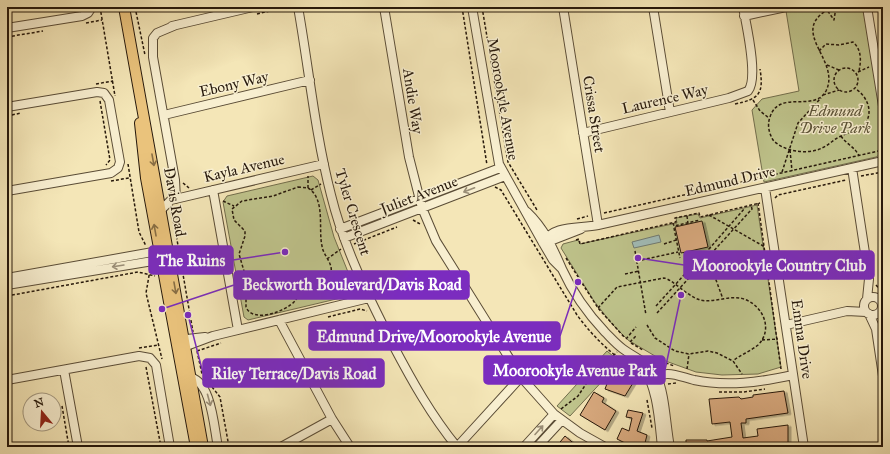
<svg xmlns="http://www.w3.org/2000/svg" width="890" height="454" viewBox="0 0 890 454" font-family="'IM FELL Great Primer',serif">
<defs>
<filter id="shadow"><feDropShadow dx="3" dy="1.5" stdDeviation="0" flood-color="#0004"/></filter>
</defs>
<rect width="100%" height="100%" fill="#f4e6b7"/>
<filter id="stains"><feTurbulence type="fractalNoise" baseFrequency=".005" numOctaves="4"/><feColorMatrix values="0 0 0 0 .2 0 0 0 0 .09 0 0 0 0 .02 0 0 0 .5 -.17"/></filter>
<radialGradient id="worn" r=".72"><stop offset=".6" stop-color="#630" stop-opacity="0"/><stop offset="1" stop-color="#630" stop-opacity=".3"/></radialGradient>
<path fill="#bfc48c" stroke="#726e4c" d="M803 7H863L883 130V153L876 157 764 182 752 110 762 99 799 91 786 11Z
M313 176 318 180 334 237 354 287 349 296 248 320 244 317 223 202 227 196Z
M757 205 781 367 758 374 722 375 696 372 660 359 628 340 612 324 594 301 561 248 563 244 578 240 580 244 677 223 676 218 698 214 700 218Z
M607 351 620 362 570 416 557 406Z"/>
<path fill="#a1bdb9" stroke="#707b73" d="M659 235 661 242 634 248 632 242Z"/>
<path fill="#d9aa7f" stroke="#26180b" filter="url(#shadow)" d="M702 221 708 247 681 253 675 227Z
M615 368 627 371 626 375 636 378 625 396 605 389 608 381 610 382Z
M784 391 788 413 746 419V423H741L743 438 758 436 757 429 788 425V443L785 444V445L782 447H686V440H707V441L732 437 730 422 712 424 709 399 739 397 741 399 753 397V395Z
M594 392 604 398 602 402 616 411 605 430 580 415Z
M628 410 643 413 637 431 647 435 644 447H633L617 439 622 428 629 431 632 418 626 417Z
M565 436 578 447H556Z"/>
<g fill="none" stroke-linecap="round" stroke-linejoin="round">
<defs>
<path id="minor" d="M298 7C309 69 315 133 331 195 344 248 368 296 393 345 412 381 431 415 457 447
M384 7 409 157 422 208 436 241 521 377 554 414 580 433 605 447
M472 7 499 164 543 243 553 260 561 268
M563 7 598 225
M653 7 670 112
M867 7 883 106
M744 16 786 7
M176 25 157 33 153 38V57L175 180 176 199
M172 26 253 7
M7 28 82 16 88 13 92 7
M7 107 97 92 104 93 109 100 120 162 118 168 111 173 7 191
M164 115 310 80
M583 133 729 98 748 91C759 78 746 24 743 7
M852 168 869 279 867 299
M765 188 804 447
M213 190 238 330
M161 210 171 200 324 164
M527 212C544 228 553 248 562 269 572 291 588 314 605 332 611 338 616 344 623 349 634 357 649 363 656 375 665 391 666 428 670 447
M340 229 500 168
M344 238 505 176
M543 243C553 224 580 229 598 225L883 161
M545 243 581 229
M7 278 164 250
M7 285 165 259
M864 306a9 9 0 1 1 18 0a9 9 0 1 1-18 0Z
M869 314 876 329 883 376
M279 320 332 419 350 447
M786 325 847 311 866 312
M178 340 205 337
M181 348 213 336 369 298
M642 365C658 388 659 420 662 447
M64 370 78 447
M188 377C212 379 214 429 218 447
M7 380 139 356 150 358 156 365 170 447
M651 381C665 368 678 376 694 380 728 387 760 382 793 375
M281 447 332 419
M457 447 521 377
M524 447 554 414
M537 447 562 420"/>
<path id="major" d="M124 7 203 447
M140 123 146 178 196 447"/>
</defs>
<use href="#minor" stroke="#5a4c36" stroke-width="10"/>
<use href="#major" stroke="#26180b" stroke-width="12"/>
<path stroke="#26180b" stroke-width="1.5" stroke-dasharray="3 2" stroke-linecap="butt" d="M100 7 115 96
M135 7 145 55
M462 7 487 165
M482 7 508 162 537 210
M825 7 834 20 836 7
M833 7C784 30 842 59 826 91 814 113 779 89 770 117 767 125 769 133 773 140 784 152 808 155 822 148 829 145 834 139 841 136 847 133 855 132 861 128 875 116 869 98 856 89
M69 9 81 7
M257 14 286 7
M86 23 102 20
M7 37 43 31
M819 51 826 44 839 45 853 42C862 50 861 61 859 71
M827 65 839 70
M834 80a12 12 0 1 1 24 0a12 12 0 1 1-24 0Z
M858 72 869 67
M96 84 113 81
M823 95 839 90
M753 100 760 111 769 118
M100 101 110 160 106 165
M735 104C759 99 764 94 760 69
M7 116 21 113
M841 136C846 144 855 147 859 156
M790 150 792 171
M128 164 139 232 146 246
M782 172 798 123 821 98
M861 176 883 172
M111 181 129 178
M183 183 189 188
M298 187 308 188C326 199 318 229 322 246 323 255 333 263 331 272 324 280 314 276 306 282 300 286 300 295 295 301 286 311 253 324 246 307V278L239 254 245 236V231L234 220 232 209 242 201 273 196Z
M495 187 501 190 577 315C594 338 612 355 636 370
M308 188V176
M311 190 321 184
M775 198 778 195 846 180
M223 201 234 206
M758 203 781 369
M171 212 175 228 193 332
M604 213 883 150
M709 215 765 247
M687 216 688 224
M577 219 588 216
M413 220 420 224
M673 223 674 226 700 220
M674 228 680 258
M576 240 579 239 580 244 676 222 675 218 699 213 700 217 760 203
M354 244 397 227
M664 244 676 240
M635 251 646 315
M711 254 709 249 744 209
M566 258 598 308 625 338
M327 259 341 249
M637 261 678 252
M701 266 716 280 723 299
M150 270 146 293 162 359
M625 274 639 271
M328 277 354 294
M876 285 883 293
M238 286 246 284
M7 296 138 272 155 276
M656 306 693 265
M598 308 617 287 664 278C672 279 687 296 700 300 713 303 727 296 740 298 761 302 775 328 758 345 751 351 740 355 733 361
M657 313 752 209 751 205
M328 317 360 309 367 311
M647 325 655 338 675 351 689 354 708 351 717 353 733 361 742 374
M626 339 636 327
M762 340 778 339
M630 342 637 335
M631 343 643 350
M139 348 159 345
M197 351 202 374
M197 351 221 343
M661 361 674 366
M146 367 161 447
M687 369 689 354
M668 384 676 383
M212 387 220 397 229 447
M719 392H744L765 389
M647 400 652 428
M62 406 69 447
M561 409 578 396 586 384 617 352
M611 443 620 447
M514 447 517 444"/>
<use href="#minor" stroke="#f8efd0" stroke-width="8"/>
<use href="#major" stroke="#eac37c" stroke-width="10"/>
</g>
<defs><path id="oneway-shaft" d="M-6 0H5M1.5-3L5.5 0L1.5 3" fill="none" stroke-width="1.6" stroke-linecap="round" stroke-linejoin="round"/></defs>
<g stroke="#886e44">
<use href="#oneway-shaft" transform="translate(153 160) rotate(80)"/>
<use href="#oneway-shaft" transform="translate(155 230) rotate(-100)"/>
<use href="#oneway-shaft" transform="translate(175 288) rotate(80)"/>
</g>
<g stroke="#9a8e77">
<use href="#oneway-shaft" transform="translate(469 190) rotate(159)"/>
<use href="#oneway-shaft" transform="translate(118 266) rotate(171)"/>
<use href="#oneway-shaft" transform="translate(209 400) rotate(75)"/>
<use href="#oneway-shaft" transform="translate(539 430) rotate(-48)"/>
</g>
<g text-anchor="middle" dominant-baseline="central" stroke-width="3" stroke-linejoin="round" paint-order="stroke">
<g font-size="15" fill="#26180b" stroke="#f8efd0">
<text transform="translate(234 84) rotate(-13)">Ebony Way</text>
<text transform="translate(503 99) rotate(80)">Moorookyle Avenue</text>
<text transform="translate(665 99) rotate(-13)">Laurence Way</text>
<text transform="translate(413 101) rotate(81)">Andie Way</text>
<text transform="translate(594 114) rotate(81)">Crissa Street</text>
<text transform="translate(244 168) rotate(-13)">Kayla Avenue</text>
<text transform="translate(730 181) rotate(-13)">Edmund Drive</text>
<text transform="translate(419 195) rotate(-21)">Juliet Avenue</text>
<text transform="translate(175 202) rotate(80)">Davis Road</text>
<text transform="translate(353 212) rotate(73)">Tyler Crescent</text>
<text transform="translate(802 339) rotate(82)">Emma Drive</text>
</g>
<g font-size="15" font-style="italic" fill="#5c5438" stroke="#f8efd0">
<text x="835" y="111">Edmund<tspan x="835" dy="17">Drive Park</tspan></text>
</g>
</g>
<path fill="none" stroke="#7b2cbf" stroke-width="1.5" d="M285 252L233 260M638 258L684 265M162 309L234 285M578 282L560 336M681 295L665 370M188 315L203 373"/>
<g fill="#7b2cbf" stroke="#f8efd0" stroke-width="1.5">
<circle cx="285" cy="252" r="4"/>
<circle cx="638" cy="258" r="4"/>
<circle cx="162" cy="309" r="4"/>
<circle cx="578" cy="282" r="4"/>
<circle cx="681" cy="295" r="4"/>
<circle cx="188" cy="315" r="4"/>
</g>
<g fill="#7b2cbf" stroke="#7b2cbf" stroke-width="1.5">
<rect x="149" y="246" width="84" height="28" rx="4"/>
<rect x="684" y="251" width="190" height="28" rx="4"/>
<rect x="234" y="271" width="235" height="28" rx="4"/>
<rect x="309" y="322" width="251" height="28" rx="4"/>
<rect x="484" y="356" width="181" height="28" rx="4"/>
<rect x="203" y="359" width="181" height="28" rx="4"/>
</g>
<g font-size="16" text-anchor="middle" font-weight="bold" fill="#fff">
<text x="191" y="266">The Ruins</text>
<text x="779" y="271">Moorookyle Country Club</text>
<text x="352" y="290">Beckworth Boulevard/Davis Road</text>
<text x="434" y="342">Edmund Drive/Moorookyle Avenue</text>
<text x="575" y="376">Moorookyle Avenue Park</text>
<text x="294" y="379">Riley Terrace/Davis Road</text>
</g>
<rect width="890" height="454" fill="none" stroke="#f4e6b7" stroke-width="24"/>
<rect x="8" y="8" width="874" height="438" fill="none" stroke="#26180b" stroke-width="2"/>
<rect x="12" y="12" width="866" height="430" fill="none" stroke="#26180b"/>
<g transform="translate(42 412) rotate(342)"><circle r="19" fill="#f8efd0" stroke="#a49981"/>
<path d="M0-3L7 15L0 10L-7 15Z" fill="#8f2418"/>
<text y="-6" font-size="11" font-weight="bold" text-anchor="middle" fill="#26180b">N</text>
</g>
<rect width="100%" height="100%" filter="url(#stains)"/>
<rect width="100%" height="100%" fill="url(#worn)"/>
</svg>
